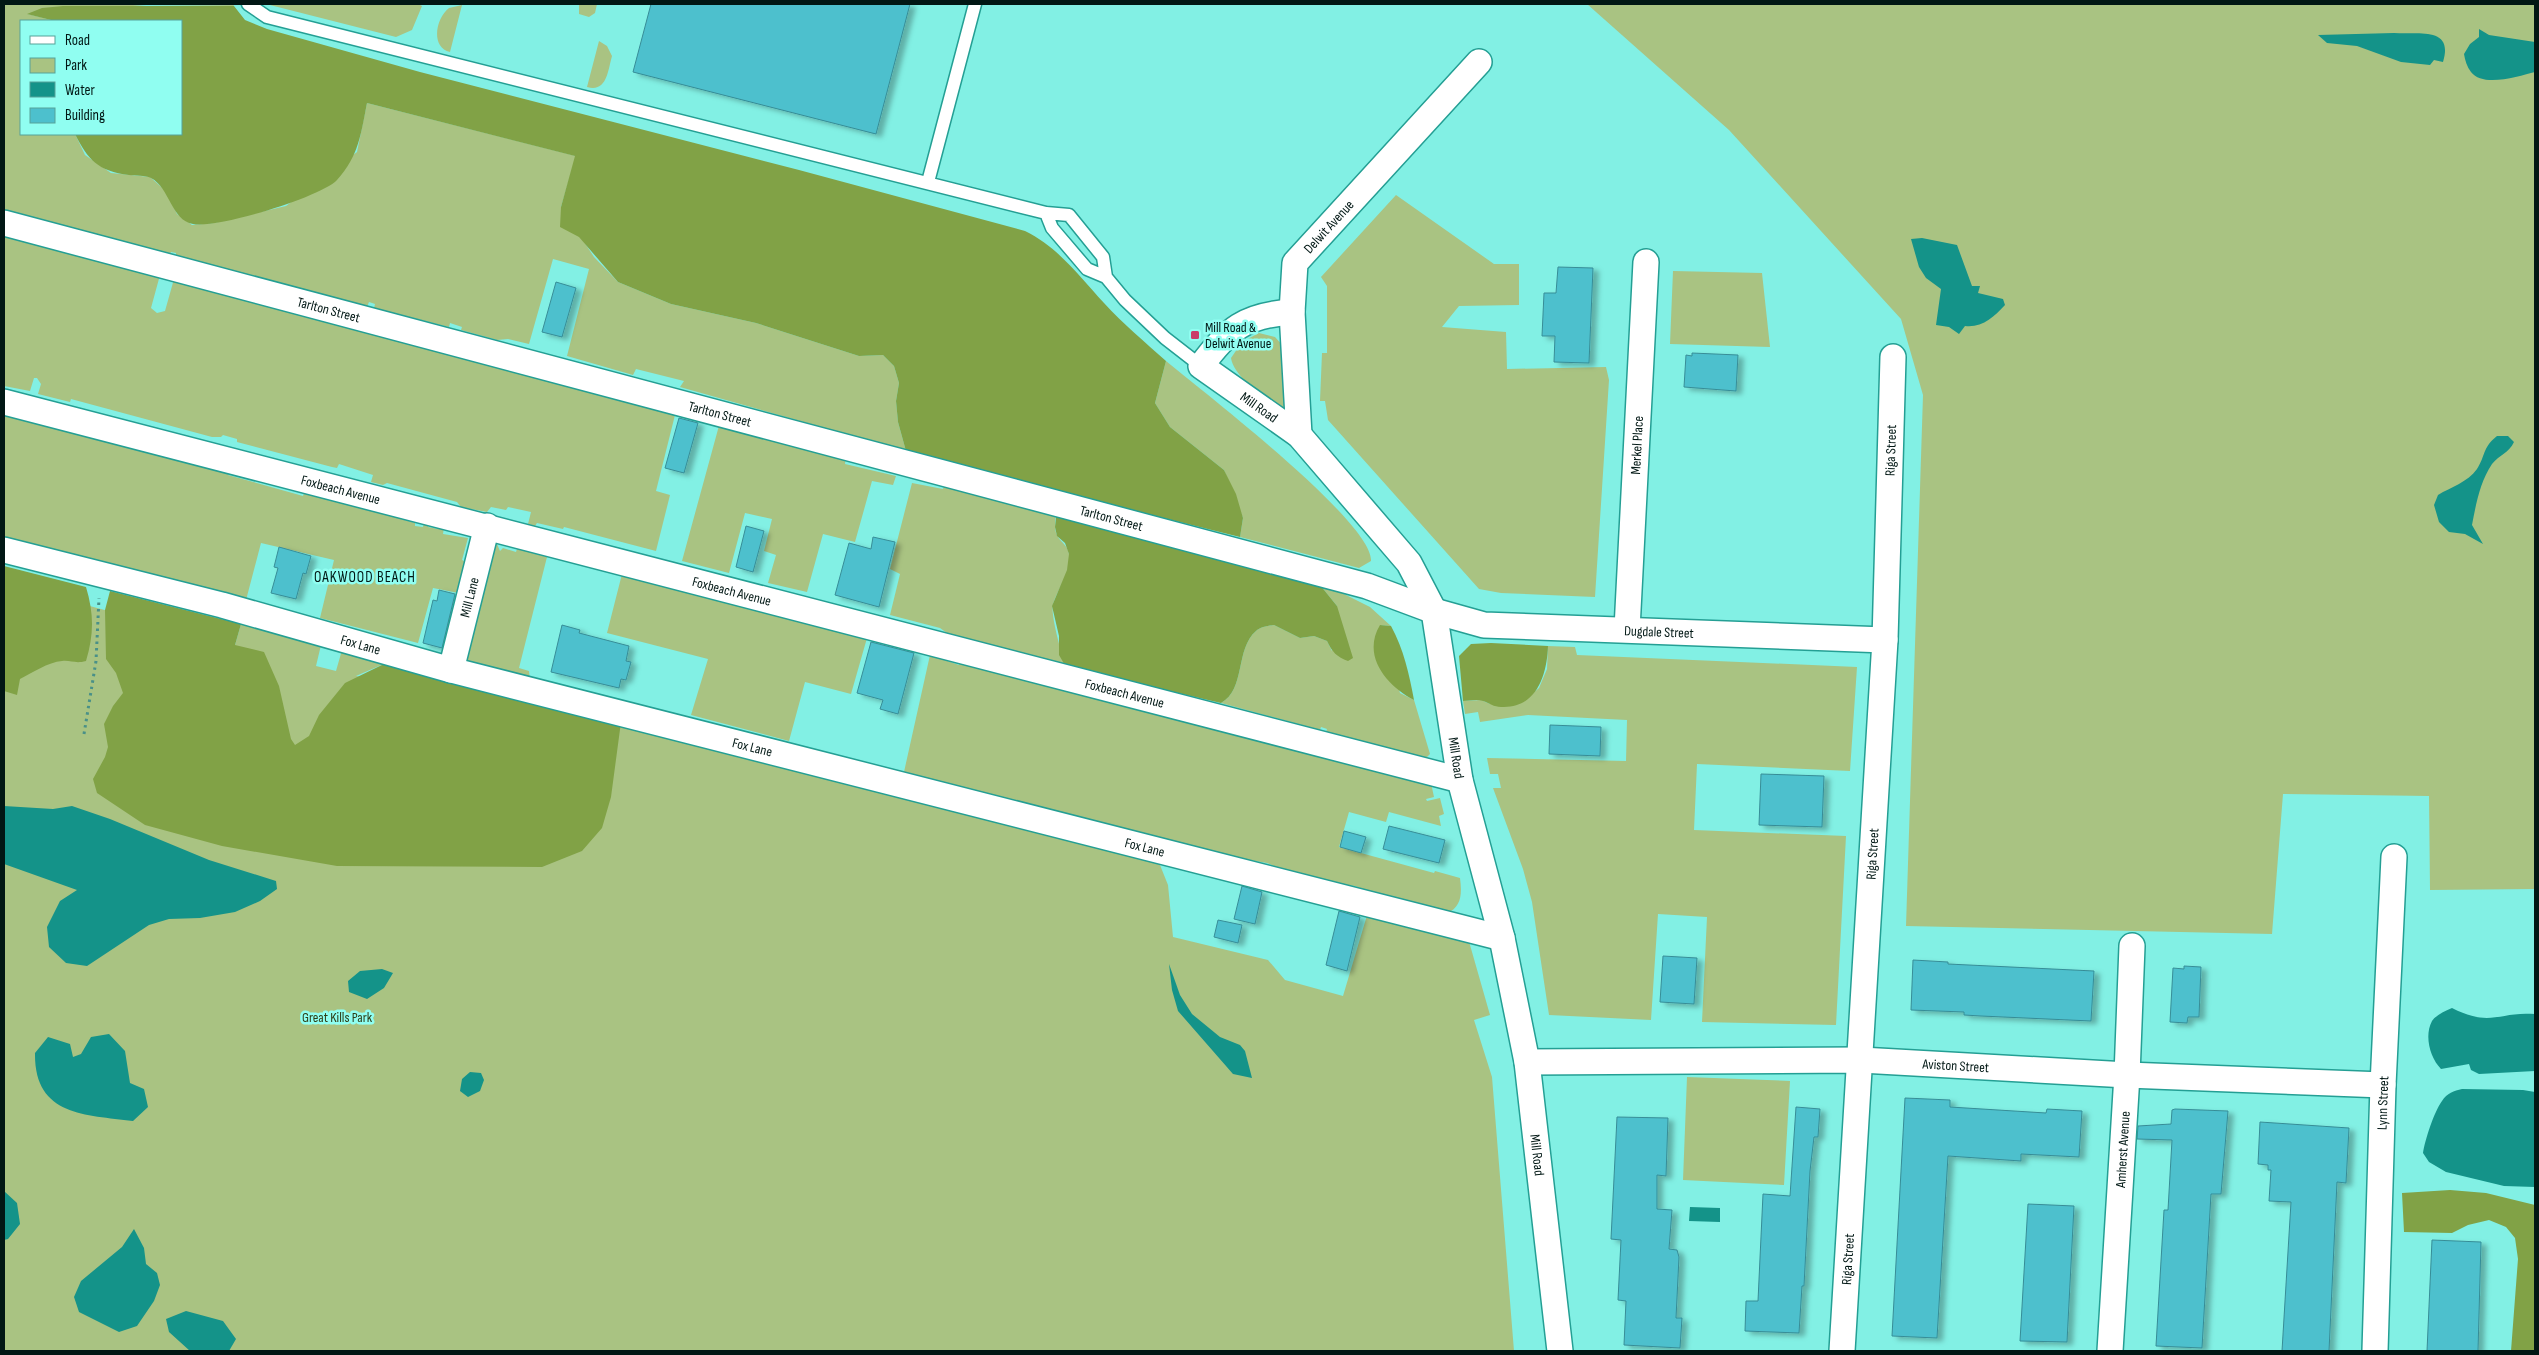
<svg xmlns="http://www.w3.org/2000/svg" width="2539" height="1355" viewBox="0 0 2539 1355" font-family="'Sofia Sans Condensed',sans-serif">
<defs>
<filter id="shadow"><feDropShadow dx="5.5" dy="3" stdDeviation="2.5" flood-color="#0004"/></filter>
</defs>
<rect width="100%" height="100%" fill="#82f0e4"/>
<path fill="#a9c382" d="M4 4H233L234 6 146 5 28 14 55 21H21V134H75L85 155 111 173 150 177 167 192 177 214 192 225 214 223 286 206 357 152 367 103 576 156 561 207 594 257 618 282 671 304 756 323 859 356 883 355 894 366 899 383 896 401 898 422 906 451 680 387 684 381 636 369 633 375 567 356 589 269 553 259 529 344 508 339 497 340 461 330 462 327 450 323 449 327 374 308 375 304 369 302 367 307 176 257V253L171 252 169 256 4 210Z
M266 4H418L422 6 412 30 396 37Z
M579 4H597L595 13 589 17 579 14Z
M1587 4H2535V889L2430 890 2429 796 2283 794 2272 934 1906 926 1923 395 1901 319 1729 130Z
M462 5 450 52C430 47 436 18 449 8Z
M599 41 607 46 612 56C608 70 607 93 587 87Z
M1396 195 1494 264H1519V305L1459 306 1442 327 1506 332 1507 369 1606 367 1609 380 1595 597 1501 593 1479 589 1328 420 1325 401H1320L1322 353H1327V286L1321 277Z
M4 231 160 275 151 308 157 313 165 311 174 279 676 411 656 491 670 495 656 551 564 527 563 529 537 523 535 526 528 524 531 512 508 507 506 510 491 507 487 512 461 507 457 502 387 483 383 485 371 482 373 475 339 464 337 468 332 467 237 442V439L223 435 221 437H212L71 399 70 402 38 394 41 384 37 378H34L30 391 4 386Z
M1673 271 1762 273 1770 347 1670 344Z
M1259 333 1275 337 1284 347 1289 407 1284 414C1269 401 1234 378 1231 358L1242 342Z
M1166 361C1201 390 1374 523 1371 561L1359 568 1240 537 1243 518 1224 470 1170 427 1155 403Z
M4 412 228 472V475L303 496 304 493 323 494 327 500 400 517 401 519 415 523V526L423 527 424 522 428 523V527L438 529 439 526 444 527 443 534 468 538 462 560 466 562 459 593 433 588 418 643 320 618 334 560 261 543 245 604 4 542Z
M720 422 846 454 845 464 896 476 893 485 872 481 855 542 823 534 807 592 768 583 776 555 764 551 772 519 745 513 729 573 682 561Z
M946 480 1057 508C1056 516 1053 527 1057 535 1060 542 1068 545 1069 554 1072 571 1058 588 1053 604 1050 614 1062 656 1066 667L947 633 940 628 890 615 900 574 890 569 912 483 943 489Z
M497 544 500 551 503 548 516 552 518 546 523 548 525 551 547 557 519 668 529 671 530 680 464 661 487 551Z
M622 574 867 638 851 694 805 682 789 741 691 715 708 659 607 633Z
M1316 580 1370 607 1391 626 1380 625 1400 693 1414 700 1430 754 1425 759 1326 732 1327 729 1321 727 1320 730 1221 703C1246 689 1235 649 1256 631 1260 627 1268 626 1274 625L1300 638 1314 636 1327 641 1332 651 1337 606Z
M4 583 235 645 241 624 321 645 316 666 336 671 342 650 386 663 356 676 591 714 1158 860 1168 885 1173 937 1268 960 1285 980 1343 996 1368 912 1468 938 1490 1015 1474 1020 1492 1077 1514 1351H4Z
M1548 646 1575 647 1577 655 1857 667 1850 771 1697 764 1694 830 1846 836 1836 1025 1702 1022 1707 917 1658 914 1651 1020 1549 1015 1532 902 1523 869 1493 788H1501L1498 774H1490L1487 758 1626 761 1627 720 1528 715 1480 722 1478 712 1465 714 1463 701 1481 700 1490 704 1524 701 1539 688 1547 669Z
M930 655 959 665 961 660 1431 783 1434 797 1426 799 1427 801 1440 798 1444 814 1439 816 1441 826 1389 812 1386 822 1349 812 1339 847 1434 873 1435 871 1460 878C1462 894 1462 907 1446 914L1385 897 1355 886 1337 884 1284 870 1267 863 1250 860 1239 862 904 772Z
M1687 1077 1790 1081 1784 1185 1683 1180Z"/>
<path fill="#81a246" d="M63 6H234L245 20 267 29 420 72 799 170 1025 231C1058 247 1079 276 1104 303 1123 324 1145 342 1166 361L1155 403 1170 427 1224 470 1236 494 1243 518 1240 537 1063 493 906 451 898 422 896 401 899 383 894 366 883 355 859 356 756 323 671 304 618 282 579 237 560 227 561 207 575 156 367 103C361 133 359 156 337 180 321 197 217 229 193 224 171 220 170 188 151 178 145 175 135 176 129 175 98 171 88 160 75 134H181V21H55L27 14 42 8Z
M1057 508 1316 580 1337 606 1353 658 1348 661C1337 657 1332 652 1327 641L1314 636 1300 638 1274 625C1268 626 1260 627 1256 631 1235 649 1246 689 1221 703L1066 667 1059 655V636L1052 606 1067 570 1069 554 1065 543 1057 536 1055 527Z
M4 566 86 587C94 614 94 634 86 661 75 664 71 660 62 661 48 662 32 673 20 679L17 695 4 691Z
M110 591 241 624 235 645 264 652 279 686 291 739 295 745 309 736 319 715 345 683 386 663 621 722 611 797 602 828 582 851 542 867 337 866 222 846 145 825 97 793 93 779 105 757 108 747 104 724 113 706 123 693 116 673 106 659 105 610Z
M1380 625 1391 626C1404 650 1409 674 1414 700 1388 686 1361 657 1380 625Z
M1491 643 1548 646C1547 674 1537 709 1501 707 1494 707 1489 703 1483 701 1477 699 1469 701 1463 701L1459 656 1471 644Z
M2450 1190 2486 1193 2535 1205V1351H2511L2518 1259 2515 1238 2506 1227 2489 1220 2468 1225 2452 1233 2404 1232 2402 1193Z"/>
<path fill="#149389" d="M2479 29 2489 35 2535 42V72C2519 76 2483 88 2471 72 2467 67 2465 60 2464 54L2470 44 2479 37Z
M2394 33C2418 35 2454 26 2443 62L2434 60 2430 65 2401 62 2357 46 2327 43 2318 35Z
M1922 238 1957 245 1972 286H1980L1978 293 2003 299 2005 305C1994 317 1982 328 1965 326L1959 334 1949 327 1936 325 1941 289 1926 278 1919 267 1911 239Z
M2497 436H2508L2514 442C2509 453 2499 455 2492 464 2480 482 2476 504 2472 525L2483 544 2465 534 2449 532 2439 522 2434 505 2438 495C2451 487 2468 482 2477 469 2486 455 2482 448 2497 436Z
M4 806 53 809 72 806 110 819 209 860 276 881 277 889 260 901 235 912 200 918 169 919 149 925 87 966 66 963 49 947 47 927 60 901 77 890 4 864Z
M1169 964 1180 995 1192 1014 1220 1037 1240 1045 1245 1051 1252 1078 1233 1074 1178 1011 1172 990Z
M382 969 393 973 384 988 367 999 349 992 348 981 360 971Z
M2452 1008C2492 1028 2498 1011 2535 1014V1071L2479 1074 2471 1070 2469 1064 2441 1069C2430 1058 2424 1036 2432 1021 2436 1015 2445 1011 2452 1008Z
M109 1034 125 1051 130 1083 144 1089 148 1107 133 1121C85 1115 34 1116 35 1053L48 1037 70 1044 73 1057 81 1054 91 1037Z
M470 1072 481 1073 484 1080 480 1091 468 1097 460 1091 462 1079Z
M2462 1089 2523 1090 2535 1092V1187L2504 1186 2446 1172 2429 1162 2423 1153C2425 1140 2434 1112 2442 1101 2447 1093 2454 1091 2462 1089Z
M4 1191 17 1203 20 1224 8 1239 4 1240Z
M1690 1207 1720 1208V1222L1689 1221Z
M134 1229 144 1248 146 1264 157 1273 160 1285 154 1301 137 1326 119 1332 79 1312 74 1297 81 1281 122 1247Z
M186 1311 223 1321 236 1339 229 1351H190L169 1332 166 1319Z"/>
<path fill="#4dc0cd" stroke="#378d97" filter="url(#shadow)" d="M651 4H910L876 134 633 72Z
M1558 267 1593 268 1589 363 1554 362 1555 336H1542L1544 293H1556Z
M556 282 576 288 562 337 542 332Z
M1692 353 1738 355 1736 391 1684 387 1686 355 1692 356Z
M679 418 698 423 684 473 665 468Z
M746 526 764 531 753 572 736 567Z
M873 537 895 542 879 607 835 595 849 543 871 549Z
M279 547 311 556 306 574 303 573 296 599 271 593 278 568 274 567Z
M439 590 455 594 442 648 423 643 433 600 437 601Z
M562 625 580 630 579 633 629 646 626 661 631 662 626 680 621 679 619 688 551 672Z
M871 642 914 653 898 714 880 709 883 700 857 693Z
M1550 725 1601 727 1600 756 1549 754Z
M1761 774 1824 776 1822 827 1759 825Z
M1389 826 1445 840 1439 863 1383 849Z
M1344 831 1366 837 1361 853 1340 847Z
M1242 886 1262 892 1255 924 1234 919Z
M1339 911 1360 917 1347 971 1326 965Z
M1218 920 1242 925 1238 943 1214 937Z
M1663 956 1697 958 1694 1004 1660 1002Z
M1913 960 1948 962V964L2094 971 2091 1021 1981 1016 1964 1015V1012L1911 1010Z
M2184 966 2201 967 2199 1017H2188L2187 1023 2170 1022 2173 968 2184 969Z
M1905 1098 1950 1100V1107L2046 1113 2047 1109 2082 1111 2079 1157 2021 1154V1161L1948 1156 1937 1338 1892 1336Z
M1796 1107 1820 1109 1818 1137H1814L1810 1171 1804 1286H1802L1799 1333 1745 1331 1746 1301H1758L1763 1194 1790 1196Z
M2175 1109 2228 1111 2221 1194H2211L2202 1348 2156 1346 2164 1210H2168L2172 1140 2137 1139 2138 1126 2171 1124 2172 1110Z
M1617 1117 1668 1118 1666 1176 1657 1175V1209L1672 1210 1669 1249 1677 1250 1679 1257 1676 1318H1682L1680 1348 1624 1345 1626 1301 1618 1300 1621 1240 1611 1239Z
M2260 1122 2349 1128 2346 1183 2337 1182 2329 1351H2282L2291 1202 2269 1201 2271 1170H2268V1165L2258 1164Z
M2028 1204 2074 1206 2067 1342 2020 1341Z
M2432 1240 2481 1242 2478 1351H2427Z"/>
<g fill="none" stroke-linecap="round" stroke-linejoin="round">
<defs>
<path id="service" d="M248 4 267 17 1046 213 1069 215 1103 257 1106 277 1125 300 1165 338 1201 366
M928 182 975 4
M1046 213 1052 228 1087 269 1106 277"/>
<g id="minor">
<path id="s1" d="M4 223 1367 586 1434 611 1484 625 1885 640"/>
<path id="s2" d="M1292 312C1245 315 1228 329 1201 366L1299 435 1409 563 1434 611 1460 780 1502 938 1527 1062 1560 1351"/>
<path id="s3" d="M4 402 1460 780"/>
<path id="s4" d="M1299 435 1292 312 1295 263 1479 62"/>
<path id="s5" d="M4 550 222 605 451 670 1502 938"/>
<path id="s6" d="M1627 629 1646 262"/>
<path id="s7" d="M451 670 487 526"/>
<path id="s8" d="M1527 1062 1861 1060 2127 1075 2383 1085"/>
<path id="s9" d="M1842 1351 1885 640 1893 357"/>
<path id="s10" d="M2110 1351 2127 1075 2132 946"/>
<path id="s11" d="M2375 1351 2383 1085 2394 857"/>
</g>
</defs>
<use href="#service" stroke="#249f94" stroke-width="15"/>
<use href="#minor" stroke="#249f94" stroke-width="28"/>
<path stroke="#499088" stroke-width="3" stroke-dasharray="2.5 4" stroke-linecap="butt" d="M84 734 96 661 99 598"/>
<use href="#service" stroke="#fff" stroke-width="12"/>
<use href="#minor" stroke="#fff" stroke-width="25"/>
</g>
<rect fill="#ca3d69" stroke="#90fef1" stroke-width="2" x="1190" y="330" width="10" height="10" rx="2.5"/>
<g text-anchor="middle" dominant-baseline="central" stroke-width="5" stroke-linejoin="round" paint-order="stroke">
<g font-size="14" fill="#011714" stroke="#90fef1">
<text stroke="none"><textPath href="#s4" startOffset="222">Delwit Avenue</textPath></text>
<text stroke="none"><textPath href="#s1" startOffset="336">Tarlton Street</textPath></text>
<text stroke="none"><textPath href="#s2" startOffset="182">Mill Road</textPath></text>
<text stroke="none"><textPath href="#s1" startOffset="741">Tarlton Street</textPath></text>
<text stroke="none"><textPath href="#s6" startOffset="184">Merkel Place</textPath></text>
<text stroke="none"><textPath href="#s9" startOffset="902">Riga Street</textPath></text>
<text stroke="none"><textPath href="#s3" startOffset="348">Foxbeach Avenue</textPath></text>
<text stroke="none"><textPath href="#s1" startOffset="1146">Tarlton Street</textPath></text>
<text stroke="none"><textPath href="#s3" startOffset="752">Foxbeach Avenue</textPath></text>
<text stroke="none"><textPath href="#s7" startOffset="75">Mill Lane</textPath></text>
<text stroke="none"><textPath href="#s1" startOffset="1709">Dugdale Street</textPath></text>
<text stroke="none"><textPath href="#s5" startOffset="369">Fox Lane</textPath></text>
<text stroke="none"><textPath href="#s3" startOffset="1158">Foxbeach Avenue</textPath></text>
<text stroke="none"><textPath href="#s5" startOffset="774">Fox Lane</textPath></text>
<text stroke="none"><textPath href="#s2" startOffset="602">Mill Road</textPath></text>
<text stroke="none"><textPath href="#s5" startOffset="1179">Fox Lane</textPath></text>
<text stroke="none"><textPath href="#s9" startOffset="498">Riga Street</textPath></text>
<text stroke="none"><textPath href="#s8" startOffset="429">Aviston Street</textPath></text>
<text stroke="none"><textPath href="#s11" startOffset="248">Lynn Street</textPath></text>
<text stroke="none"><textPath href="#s10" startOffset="202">Amherst Avenue</textPath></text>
<text stroke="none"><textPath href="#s2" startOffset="1008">Mill Road</textPath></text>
<text stroke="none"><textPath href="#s9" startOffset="92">Riga Street</textPath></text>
</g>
<g font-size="14" fill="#011714" stroke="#90fef1" text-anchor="start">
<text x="1205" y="327">Mill Road &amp;<tspan x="1205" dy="16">Delwit Avenue</tspan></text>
</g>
<g font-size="14" fill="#2e3c15" stroke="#90fef1">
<text x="337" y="1017">Great Kills Park</text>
</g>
<g font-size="15" letter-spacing="1" fill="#011714" stroke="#90fef1">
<text x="365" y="577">OAKWOOD BEACH</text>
</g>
</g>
<rect width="2539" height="1355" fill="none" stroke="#011714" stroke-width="10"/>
<rect x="20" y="20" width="162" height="115" fill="#90fef1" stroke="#57a299"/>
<rect x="30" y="36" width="25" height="8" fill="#ffffff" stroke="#57a299"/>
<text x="65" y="45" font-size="15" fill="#011714">Road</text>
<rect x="30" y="58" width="25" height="15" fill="#a9c382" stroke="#57a299"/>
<text x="65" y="70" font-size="15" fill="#011714">Park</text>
<rect x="30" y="82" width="25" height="15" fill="#149389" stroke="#57a299"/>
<text x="65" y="95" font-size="15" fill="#011714">Water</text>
<rect x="30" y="108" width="25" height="15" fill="#4dc0cd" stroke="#57a299"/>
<text x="65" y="120" font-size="15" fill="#011714">Building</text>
</svg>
